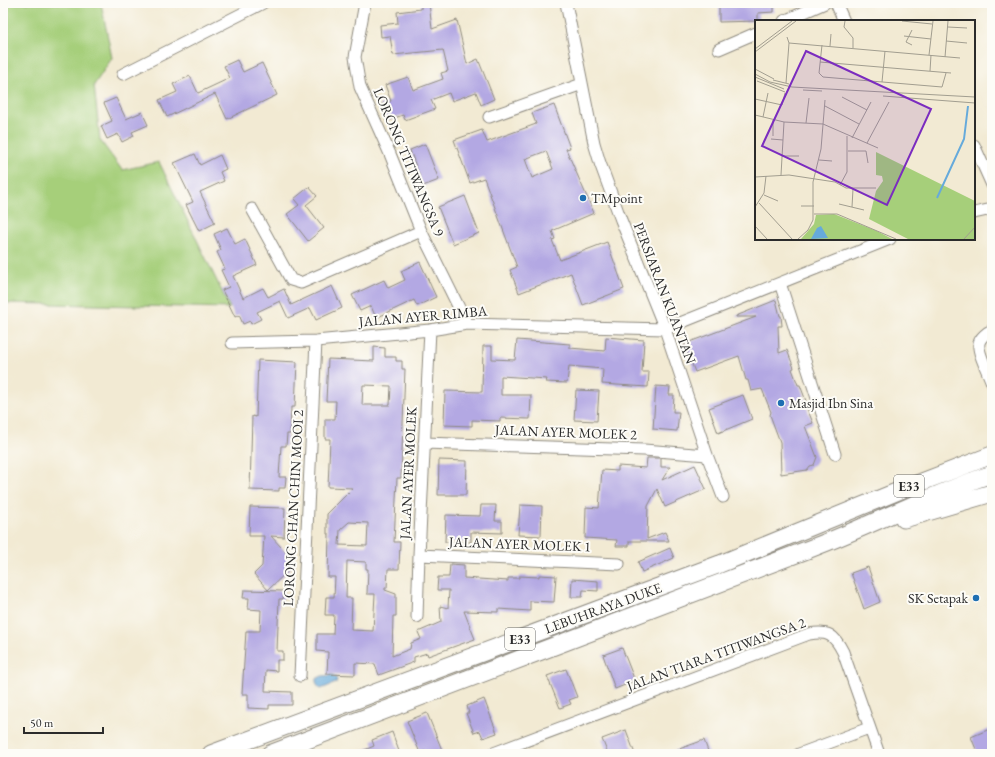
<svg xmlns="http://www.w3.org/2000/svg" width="995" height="757" viewBox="0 0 995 757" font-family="'EB Garamond',serif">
<rect width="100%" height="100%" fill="#fdfcf7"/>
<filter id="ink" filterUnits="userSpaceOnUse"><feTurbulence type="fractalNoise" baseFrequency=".025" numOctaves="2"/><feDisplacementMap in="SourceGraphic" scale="8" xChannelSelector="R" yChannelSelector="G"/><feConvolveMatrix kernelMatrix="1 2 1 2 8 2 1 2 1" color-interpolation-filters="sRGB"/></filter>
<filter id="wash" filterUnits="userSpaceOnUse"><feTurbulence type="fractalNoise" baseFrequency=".012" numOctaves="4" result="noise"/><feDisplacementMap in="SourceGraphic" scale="16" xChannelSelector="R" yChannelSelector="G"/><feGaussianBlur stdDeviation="0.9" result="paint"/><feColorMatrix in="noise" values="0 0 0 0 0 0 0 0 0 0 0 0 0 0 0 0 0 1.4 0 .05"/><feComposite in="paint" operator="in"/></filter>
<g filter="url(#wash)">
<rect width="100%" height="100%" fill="#f2ead3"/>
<path fill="#a6cf7a" stroke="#687d52" d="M3 3H101L112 58 94 85 100 140 122 170 159 162 230 308 3 303Z"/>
<path fill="#66aadb" stroke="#486a83" d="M333 675 337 679 336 683 321 689C317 686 316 684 316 679L322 676Z"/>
<g id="blocks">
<path fill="#b3a8e3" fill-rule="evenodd" d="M429 3 432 29 457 20 467 64 478 59 494 99 481 105 476 92 452 101 449 93 431 100 435 109 405 120 403 115 386 121 380 105 391 101 385 85 408 77 413 90 443 79 441 73 448 71 443 50 393 55 390 36 381 37 380 25 398 23 397 12 421 9V4Z
M719 3H774V12L758 13V21L719 22Z
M237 60 243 72 262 63 277 95 227 119 215 94 167 117 159 100 177 92 173 84 190 76 198 93 230 78 224 66Z
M116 98 126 119 142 112 148 125 132 132 134 136 122 142 118 134 107 139 101 126 112 121 104 103Z
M554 105 570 148 566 149 594 213 552 231 555 239 552 240 560 260 607 242 624 289 583 305 571 273 519 293 510 270 517 267 484 178 470 183 454 140 482 130 487 142 536 124 532 113ZM546 151 553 169 532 178 525 159Z
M425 144 439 180 423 186 410 150Z
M195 154 200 165 220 155 226 169 220 172 224 181 200 192 215 223 199 231 186 205 193 202 174 163Z
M309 187 317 196 306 205 324 228 308 241 287 214 299 205 294 199Z
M465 196 479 233 453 244 438 207Z
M227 228 235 244 245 239 257 265 233 276 243 298 263 288 268 297 284 289 291 305 332 286 342 308 316 320 310 308 288 318 280 301 257 312 261 319 251 324 250 321 243 324 239 315 235 317 222 290 229 287 221 270 225 269 217 252 221 250 214 234Z
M420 262 436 297 417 306 414 300 376 318 371 306 360 311 352 295 384 280 388 288 405 280 401 271Z
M776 300 780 316H781L782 326H778L779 353 787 350 794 368 792 369 798 385H800L806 401 805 403 813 423 805 426 817 457 814 465 810 466 807 470 781 474 780 442 770 415 771 412 762 389 751 391 748 380H746L739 356 695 372 684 344 756 317H736V316Z
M606 337 644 340 642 372H649L648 387 602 384 603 369 569 366 567 383 546 382 547 379 501 376V395H531L530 419 500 418V421L472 420V426L444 425 445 391 482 392 483 346H492V359L515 360 517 340 570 344V348L605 351Z
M374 347 385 348V357H396V361H402V369H405L401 478H397L394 542H400L399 569H388L387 588H385V590L396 594V616H393L392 656 410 649 411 643 421 639 418 632 441 622 440 606 448 608 449 590H437L438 577H449L450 564 464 565V578L508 581V578H519V576L539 577V575L556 576 554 602 530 601V611L498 609V612L464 611 475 639 428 656 427 653 414 657V662L379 675 375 664 355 663V675L327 674 328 652 317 651V634H333L334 615H325L326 597H334L335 577H328L329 534H327V514L353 488 328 487 330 439H325V419H335L336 401H326L328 359 374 361ZM363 385 391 386 390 405H362ZM349 522 368 523 367 546 339 545 340 530ZM347 561 366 562V569H368L367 594H375L373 631 351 630 352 598H346Z
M258 360 297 362 295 407H291L290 434H287L286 446H281L279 477H286L285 488H279V491L250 490 252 416 256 417Z
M656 386 670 387 669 395H674L673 412H679L677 431 653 429Z
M576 390 599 391 597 421 574 420Z
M743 395 752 419 718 433 709 408Z
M647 458H661V467H670L662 480 695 465 706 489 665 507 657 489 648 506 647 539 665 532 669 541H629V546H616L617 540 585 538 586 507 599 508 602 470 618 471V466L646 468Z
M439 460 467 461 466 495H438Z
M481 505H496L495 521H502V533L471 532V542H445L446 515 480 516Z
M520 505 542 506 541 536 518 535Z
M250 507 285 508 284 537 271 536 291 558 290 569 268 590 254 574 262 566 264 536H249Z
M670 548 674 558 642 572 638 562Z
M868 567 880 602 864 609 851 573Z
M572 579 598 581V591L583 590 582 597H571Z
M244 590 284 591 283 599H279L277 651H283V660H277V671L266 670 265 691 292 692V705H269V709L248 708V694H242L246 631H260L261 610 248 609 249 598H243Z
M622 648 635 681 615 689 603 655Z
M566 669 577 697 569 700 571 704 560 708 547 676Z
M484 699 497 733 483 738 480 731 474 733 466 713H469L467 706Z
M427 713 442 750 432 754H426L425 751 420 753 407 721Z
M992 728V754H978L971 737Z
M626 730 635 754H608L602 739Z
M392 732 400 754H355L374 746 372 740Z
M704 740 709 754H669L668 753Z"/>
</g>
</g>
<g filter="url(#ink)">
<use href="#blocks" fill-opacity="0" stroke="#8e8a7f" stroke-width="1"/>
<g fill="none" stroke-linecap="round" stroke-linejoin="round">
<defs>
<path id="minor" d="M365 3 355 57 360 87 390 154 421 231 467 324
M566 3 594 143 600 163 621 220 665 329 707 455 723 497
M836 3 844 21
M784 21 825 3
M719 49 756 33
M123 74 263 3
M489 117 582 84
M974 145 992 185
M252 209 291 280 301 283 421 231
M974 213 992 209
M780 283 835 454
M992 330C987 332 980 338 979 343 977 352 989 374 992 383
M232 343 316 341 430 330 467 324 665 329 890 239
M424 443 644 450 707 455
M419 555 619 564
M417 617 419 555 430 330
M300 676 316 341
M491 754 809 634C828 631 834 634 843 652L879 754
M799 754 869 728"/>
<path id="highway" d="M904 519 992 493
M211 754 720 564 901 490 992 455
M270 754C451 685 631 617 812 548 873 525 930 494 992 474"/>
</defs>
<use href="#minor" stroke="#8e8a7f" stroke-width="13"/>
<use href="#highway" stroke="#8e8a7f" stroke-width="19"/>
<use href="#minor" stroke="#fff" stroke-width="11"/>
<use href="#highway" stroke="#fff" stroke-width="17"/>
</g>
</g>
<g fill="#1f6fb2" stroke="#fdfcf7" stroke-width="1.5">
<circle cx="583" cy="198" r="4"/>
<circle cx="781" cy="403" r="4"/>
<circle cx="976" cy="598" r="4"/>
</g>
<g text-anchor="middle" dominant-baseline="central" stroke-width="4" stroke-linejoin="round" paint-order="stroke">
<g fill="#fdfcf7" stroke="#6a6a68" stroke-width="1">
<rect x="894" y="475" width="30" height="22" rx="3"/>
<rect x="505" y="628" width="30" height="22" rx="3"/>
</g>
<g font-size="13" font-weight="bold" fill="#2b2b2b">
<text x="909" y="486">E33</text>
<text x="520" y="639">E33</text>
</g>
<g font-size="14" fill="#2b2b2b" stroke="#fdfcf7">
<text transform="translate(409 162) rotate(67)">LORONG TITIWANGSA 9</text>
<text transform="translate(665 293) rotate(69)">PERSIARAN KUANTAN</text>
<text transform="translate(423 316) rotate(-5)">JALAN AYER RIMBA</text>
<text transform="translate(566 432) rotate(2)">JALAN AYER MOLEK 2</text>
<text transform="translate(408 473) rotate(-87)">JALAN AYER MOLEK</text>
<text transform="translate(293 508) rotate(-87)">LORONG CHAN CHIN MOOI 2</text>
<text transform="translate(520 544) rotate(2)">JALAN AYER MOLEK 1</text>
<text transform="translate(603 608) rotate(-20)">LEBUHRAYA DUKE</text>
<text transform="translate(716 654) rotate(-20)">JALAN TIARA TITIWANGSA 2</text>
</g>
<g font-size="14" fill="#2b2b2b" stroke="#fdfcf7" text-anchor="start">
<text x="591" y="198">TMpoint</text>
<text x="789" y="403">Masjid Ibn Sina</text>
<text x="968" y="598" text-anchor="end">SK Setapak</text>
</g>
</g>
<g transform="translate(755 20)">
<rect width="220" height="220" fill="#f2ead3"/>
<path d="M121 132 220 181V219H153L114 199 121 171 128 161 127 156 121 155ZM79 194 122 211 137 219H46L59 204 61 195Z" fill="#a6cf7a"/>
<path d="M66 206 73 218 56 219 62 208Z" fill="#66aadb"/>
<path fill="none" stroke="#66aadb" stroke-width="2" d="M182 178 209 119 213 86"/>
<path fill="none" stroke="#a29e90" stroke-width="1" d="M90 1 89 7 98 18V28M147 1 177 4M193 7 212 8M157 10 151 22 157 25M149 16 176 19M191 21 212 23M34 23 205 38M67 25 64 53 68 57 187 67 191 53M75 26 76 14M0 29 37 1M0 32 41 1M174 35 178 1M190 37 193 1M65 42 196 53M0 49 19 59M175 51 176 35M0 54 15 62 37 67 220 77M0 57 29 69M18 60 34 64M2 61 30 72M127 62 130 31M31 63 34 23 32 17M48 70 67 71M128 76 220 83M87 77 112 90M0 79 27 85 30 73M70 86 104 104M0 95 29 102 68 104 123 128M8 97 13 73M51 103 54 78M18 116V100M97 118 116 82M16 119 28 120M112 123 134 82M93 131H111L113 143M27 136H44M64 140 77 141M26 155 29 102M0 157 34 155 80 162 91 168H121M85 165 92 152V116M9 175 23 181M4 183 37 219M84 184 109 190M46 186H59M0 187 9 173 11 156M97 187 98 169M59 194H82L141 219M0 206 12 219M43 219 53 210 58 200V162L66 129 70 80M209 219 220 207"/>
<path fill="#7b2cbf" fill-opacity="0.15" stroke="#7b2cbf" stroke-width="2" d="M51 31 176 89 132 185 7 126Z"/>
<rect width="220" height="220" fill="none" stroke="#2b2b2b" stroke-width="2"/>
</g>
<rect width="995" height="757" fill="none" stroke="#fdfcf7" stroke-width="16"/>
<path d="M24 727v6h79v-6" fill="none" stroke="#2b2b2b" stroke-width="2"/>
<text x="30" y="727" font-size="12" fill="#2b2b2b" stroke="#fdfcf7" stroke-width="3" paint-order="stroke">50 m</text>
</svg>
